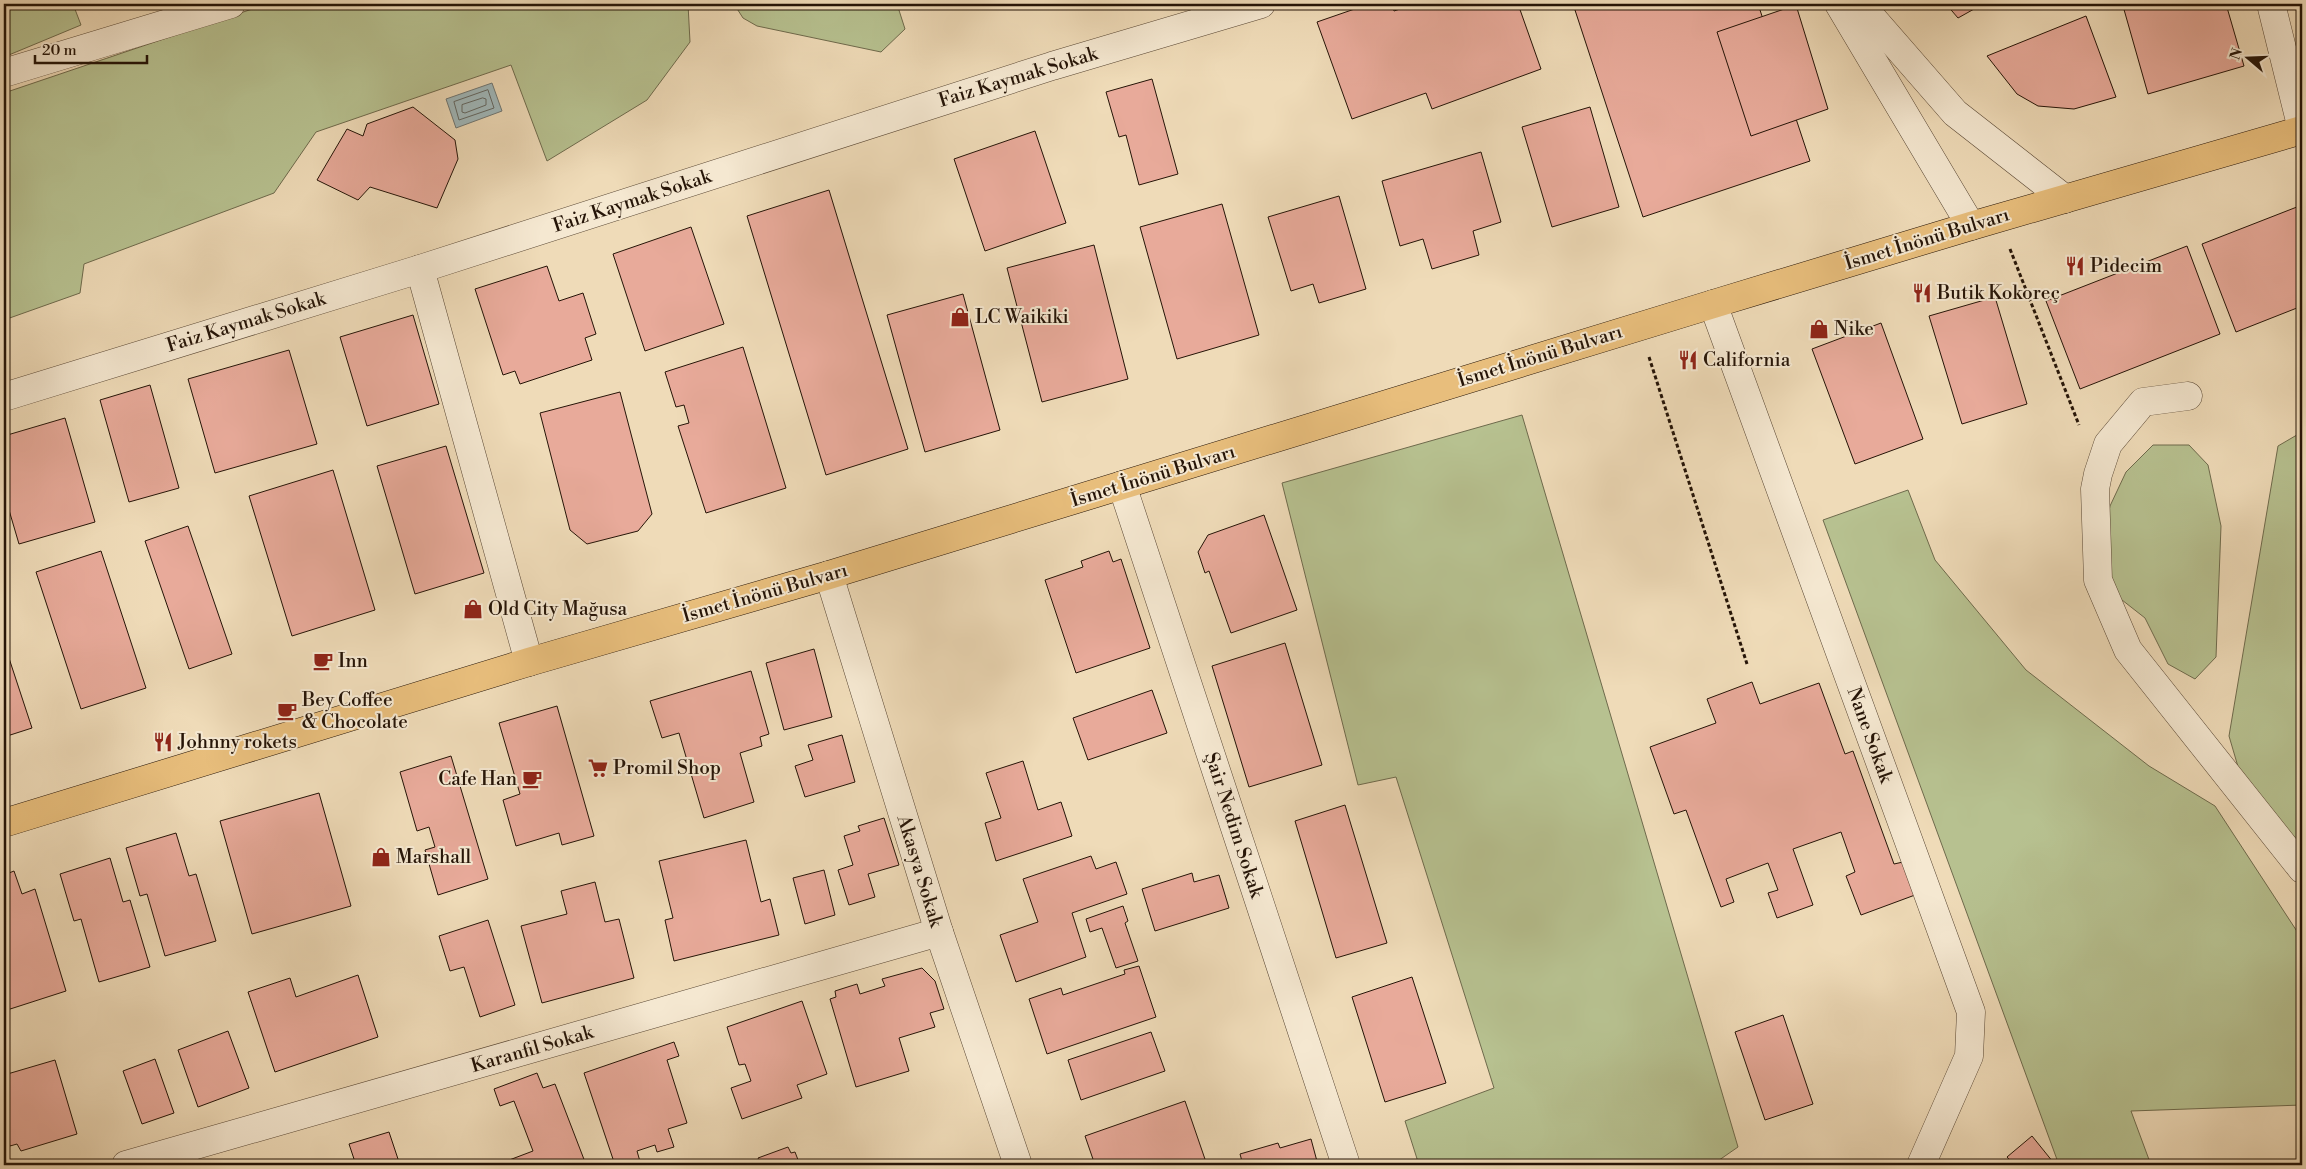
<svg xmlns="http://www.w3.org/2000/svg" width="2306" height="1169" font-family="'Libre Bodoni',serif">
<rect width="100%" height="100%" fill="#efdbb8"/>
<filter id="stains"><feTurbulence type="fractalNoise" baseFrequency=".004" numOctaves="4"/><feColorMatrix values="0 0 0 0 .2 0 0 0 0 .09 0 0 0 0 .02 0 0 0 .5 -.17"/></filter>
<radialGradient id="worn" r=".72"><stop offset=".6" stop-color="#630" stop-opacity="0"/><stop offset="1" stop-color="#630" stop-opacity=".3"/></radialGradient>
<g fill="#b7c190" stroke="#6e6a4c">
<path d="M 4,4 L 73,4 L 81,25 L 4,57 Z"/>
<path d="M 267,4 L 688,4 L 690,42 L 647,100 L 547,161 L 511,65 L 316,132 L 274,193 L 84,264 L 80,293 L 4,320 L 4,93 Z"/>
<path d="M 734,4 L 897,4 L 905,29 L 881,52 L 757,26 L 743,18 Z"/>
<path d="M 1522,415 L 1738,1147 L 1712,1165 L 1419,1165 L 1405,1121 L 1494,1088 L 1396,777 L 1358,785 L 1282,483 Z"/>
<path d="M 2302,432 L 2302,871 L 2239,770 L 2229,736 L 2278,446 Z"/>
<path d="M 2153,445 L 2189,445 L 2208,465 L 2221,526 L 2216,657 L 2195,679 L 2168,664 L 2145,618 L 2108,589 L 2103,541 L 2110,506 L 2126,472 Z"/>
<path d="M 1908,490 L 1935,560 L 2026,670 L 2149,766 L 2215,806 L 2302,939 L 2302,1105 L 2131,1111 L 2151,1165 L 2059,1165 L 1823,520 Z"/>
</g>
<path fill="#a0b8bb" stroke="#6f7673" d="M 492,83 L 502,111 L 456,128 L 446,99 Z"/>
<g fill="none" stroke-linecap="round" stroke-linejoin="round">
<g stroke="#626661" stroke-width="1">
<path d="M 488,90 L 494,108 L 459,120 L 454,102 Z"/>
<path d="M 483,98 L 486,99 L 486,105 L 465,113 L 462,112 L 462,105 Z"/>
</g>
</g>
<g fill="#e8aa9a" stroke="#251407">
<path d="M 1369,4 L 1392,4 L 1394,11 L 1415,4 L 1518,4 L 1541,69 L 1432,109 L 1426,93 L 1352,119 L 1317,22 Z"/>
<path d="M 1573,4 L 1758,4 L 1810,161 L 1643,217 Z"/>
<path d="M 1946,4 L 1983,4 L 1958,18 Z"/>
<path d="M 2131,4 L 2226,4 L 2244,66 L 2148,94 L 2123,6 Z"/>
<path d="M 1796,5 L 1828,109 L 1751,136 L 1717,32 Z"/>
<path d="M 2086,16 L 2116,97 L 2074,109 L 2038,106 L 2017,94 L 1987,56 Z"/>
<path d="M 1152,79 L 1178,174 L 1139,185 L 1126,135 L 1119,137 L 1106,92 Z"/>
<path d="M 413,107 L 455,140 L 458,159 L 437,208 L 370,187 L 358,200 L 317,180 L 347,129 L 363,136 L 367,124 Z"/>
<path d="M 1590,107 L 1619,207 L 1552,227 L 1522,127 Z"/>
<path d="M 1035,131 L 1066,223 L 985,251 L 954,159 Z"/>
<path d="M 1481,152 L 1501,222 L 1473,231 L 1479,255 L 1432,269 L 1423,239 L 1400,246 L 1382,181 Z"/>
<path d="M 829,190 L 908,449 L 826,475 L 747,216 Z"/>
<path d="M 1339,196 L 1366,289 L 1319,303 L 1313,284 L 1291,291 L 1268,217 Z"/>
<path d="M 1222,204 L 1259,335 L 1177,359 L 1140,227 Z"/>
<path d="M 2302,205 L 2302,306 L 2236,332 L 2202,244 Z"/>
<path d="M 691,227 L 724,324 L 645,351 L 613,254 Z"/>
<path d="M 1094,245 L 1128,379 L 1042,402 L 1007,268 Z"/>
<path d="M 2187,246 L 2220,334 L 2080,389 L 2046,301 Z"/>
<path d="M 547,266 L 559,301 L 583,293 L 596,334 L 585,338 L 592,360 L 520,384 L 515,371 L 503,375 L 475,289 Z"/>
<path d="M 963,294 L 1000,430 L 925,452 L 887,315 Z"/>
<path d="M 1995,297 L 2027,404 L 1962,424 L 1929,316 Z"/>
<path d="M 413,315 L 439,404 L 367,426 L 340,337 Z"/>
<path d="M 1881,323 L 1923,439 L 1855,464 L 1812,349 Z"/>
<path d="M 743,347 L 786,488 L 706,513 L 678,426 L 689,423 L 684,405 L 676,407 L 665,372 Z"/>
<path d="M 289,350 L 317,444 L 215,473 L 188,379 Z"/>
<path d="M 150,385 L 179,488 L 129,502 L 100,400 Z"/>
<path d="M 620,392 L 652,514 L 638,531 L 587,544 L 570,530 L 540,413 Z"/>
<path d="M 65,418 L 95,522 L 19,544 L 4,493 L 4,436 Z"/>
<path d="M 446,446 L 484,573 L 415,594 L 377,466 Z"/>
<path d="M 333,470 L 375,610 L 292,636 L 249,496 Z"/>
<path d="M 1264,515 L 1297,610 L 1231,633 L 1209,571 L 1205,573 L 1198,552 L 1208,535 Z"/>
<path d="M 188,526 L 232,654 L 189,669 L 145,541 Z"/>
<path d="M 101,551 L 146,688 L 81,709 L 36,572 Z"/>
<path d="M 1109,551 L 1113,562 L 1121,559 L 1150,648 L 1076,673 L 1045,580 L 1083,567 L 1081,561 Z"/>
<path d="M 4,643 L 32,728 L 4,737 Z"/>
<path d="M 1285,643 L 1322,765 L 1249,787 L 1212,666 Z"/>
<path d="M 814,649 L 832,717 L 784,730 L 766,663 Z"/>
<path d="M 751,671 L 769,734 L 760,737 L 762,746 L 740,753 L 754,802 L 704,818 L 679,733 L 662,738 L 650,701 Z"/>
<path d="M 1752,682 L 1760,704 L 1819,683 L 1845,754 L 1853,751 L 1894,864 L 1903,862 L 1915,895 L 1861,915 L 1846,876 L 1855,872 L 1841,832 L 1793,849 L 1813,905 L 1777,918 L 1768,893 L 1778,890 L 1768,863 L 1726,879 L 1734,902 L 1721,907 L 1686,810 L 1674,814 L 1650,747 L 1716,723 L 1707,699 Z"/>
<path d="M 1152,690 L 1167,733 L 1088,760 L 1073,718 Z"/>
<path d="M 557,706 L 594,836 L 562,845 L 559,833 L 516,846 L 503,800 L 520,794 L 499,723 Z"/>
<path d="M 842,735 L 855,782 L 805,797 L 795,766 L 813,760 L 808,745 Z"/>
<path d="M 451,756 L 488,879 L 438,895 L 425,850 L 435,847 L 429,827 L 417,831 L 400,772 Z"/>
<path d="M 1023,761 L 1038,810 L 1061,802 L 1072,836 L 996,861 L 985,823 L 1001,818 L 986,773 Z"/>
<path d="M 319,793 L 351,906 L 252,934 L 220,821 Z"/>
<path d="M 1345,805 L 1387,943 L 1336,958 L 1295,821 Z"/>
<path d="M 884,818 L 899,865 L 868,874 L 875,897 L 849,905 L 838,870 L 853,865 L 844,836 L 860,831 L 858,826 Z"/>
<path d="M 176,833 L 189,876 L 196,874 L 216,941 L 165,956 L 147,894 L 140,896 L 126,848 Z"/>
<path d="M 746,840 L 761,902 L 770,899 L 779,935 L 674,961 L 665,920 L 673,918 L 659,861 Z"/>
<path d="M 1091,856 L 1096,869 L 1116,862 L 1127,894 L 1072,913 L 1086,957 L 1016,982 L 1000,935 L 1038,922 L 1023,879 Z"/>
<path d="M 110,858 L 123,902 L 130,900 L 150,967 L 99,982 L 81,919 L 74,921 L 60,874 Z"/>
<path d="M 824,870 L 835,915 L 805,924 L 793,878 Z"/>
<path d="M 14,871 L 22,894 L 35,889 L 66,991 L 4,1011 L 4,875 Z"/>
<path d="M 1192,873 L 1194,882 L 1219,875 L 1229,908 L 1155,931 L 1142,889 Z"/>
<path d="M 595,882 L 605,922 L 619,919 L 634,978 L 542,1003 L 521,926 L 567,914 L 561,891 Z"/>
<path d="M 1123,906 L 1128,921 L 1125,923 L 1138,961 L 1116,968 L 1102,928 L 1090,932 L 1086,919 Z"/>
<path d="M 488,920 L 515,1005 L 480,1017 L 464,967 L 450,971 L 439,936 Z"/>
<path d="M 1139,966 L 1156,1017 L 1047,1054 L 1029,999 L 1061,988 L 1063,995 L 1125,974 L 1124,970 Z"/>
<path d="M 922,968 L 935,981 L 944,1009 L 930,1013 L 935,1027 L 899,1038 L 909,1071 L 856,1087 L 830,999 L 836,997 L 835,991 L 857,984 L 860,994 L 885,986 L 882,979 Z"/>
<path d="M 358,975 L 378,1037 L 275,1072 L 248,992 L 290,978 L 296,997 Z"/>
<path d="M 1412,977 L 1446,1083 L 1385,1102 L 1352,997 Z"/>
<path d="M 802,1001 L 827,1074 L 797,1085 L 802,1098 L 742,1119 L 731,1088 L 751,1081 L 745,1064 L 739,1065 L 727,1027 Z"/>
<path d="M 1783,1015 L 1813,1104 L 1765,1120 L 1735,1032 Z"/>
<path d="M 228,1031 L 249,1088 L 198,1107 L 178,1050 Z"/>
<path d="M 1151,1032 L 1165,1071 L 1081,1100 L 1068,1060 Z"/>
<path d="M 674,1042 L 679,1056 L 667,1060 L 687,1123 L 668,1129 L 674,1147 L 657,1152 L 655,1145 L 637,1151 L 641,1165 L 615,1165 L 584,1073 Z"/>
<path d="M 155,1059 L 174,1113 L 142,1124 L 123,1071 Z"/>
<path d="M 55,1060 L 77,1134 L 21,1151 L 17,1144 L 10,1146 L 4,1126 L 4,1075 Z"/>
<path d="M 537,1073 L 543,1088 L 555,1084 L 585,1162 L 577,1165 L 505,1165 L 504,1162 L 533,1151 L 514,1101 L 500,1106 L 494,1089 Z"/>
<path d="M 1185,1101 L 1207,1165 L 1095,1165 L 1085,1136 Z"/>
<path d="M 389,1132 L 400,1165 L 356,1165 L 349,1144 Z"/>
<path d="M 2032,1136 L 2053,1162 L 2049,1165 L 2014,1165 L 2007,1157 Z"/>
<path d="M 1311,1139 L 1318,1165 L 1243,1165 L 1240,1154 L 1278,1143 L 1280,1148 Z"/>
<path d="M 788,1147 L 791,1153 L 795,1152 L 800,1165 L 761,1165 L 758,1158 Z"/>
</g>
<g fill="none" stroke-linecap="round" stroke-linejoin="round">
<defs>
<g id="minor">
<path d="M 1839,4 L 1971,226"/>
<path d="M 1860,4 L 1955,113 L 2065,199"/>
<path d="M 2271,4 L 2302,129"/>
<path d="M 4,73 L 231,4"/>
<path d="M 420,269 L 529,662"/>
<path d="M 1713,304 L 1971,1012 L 1969,1056 L 1921,1165"/>
<path d="M 2188,396 L 2143,402 L 2108,444 L 2098,474 L 2095,489 L 2098,580 L 2128,650 L 2302,869"/>
<path d="M 4,397 L 420,269 L 1052,66 L 1261,4"/>
<path d="M 1122,485 L 1346,1165"/>
<path d="M 829,575 L 939,932 L 1018,1165"/>
<path d="M 126,1165 L 939,932"/>
</g>
<path id="major" d="M 4,823 L 529,662 L 829,575 L 1713,304 L 1971,226 L 2302,130"/>
</defs>
<use href="#minor" stroke="#584633" stroke-width="29"/>
<use href="#major" stroke="#251407" stroke-width="29"/>
<g stroke="#251407" stroke-width="3" stroke-dasharray="4 2.5" stroke-linecap="butt">
<path d="M 2010,249 L 2079,425"/>
<path d="M 1649,357 L 1747,664"/>
</g>
<use href="#minor" stroke="#f5e8d1" stroke-width="28"/>
<use href="#major" stroke="#e8be7c" stroke-width="28"/>
</g>
<defs>
<symbol id="restaurant-bare" viewBox="-9 -9 18 18"><path d="M-5-6h1v4h1v-4h1v4h1v-4h1v5L-1.5 .5V6h-2V.5L-5-1ZM5-6V6H3V1.5H1.5Q1.5-4 5-6Z" fill="#8f2418" stroke="#f5e8d1" stroke-width="2.5" paint-order="stroke"/></symbol>
<symbol id="shop-bare" viewBox="-9 -9 18 18"><path d="M-5-2.5h2.3a2.7 3.5 0 0 1 5.4 0H5L5.5 6h-11ZM-1.5-2.5h3a1.5 2.3 0 0 0-3 0Z" fill="#8f2418" stroke="#f5e8d1" stroke-width="2.5" paint-order="stroke"/></symbol>
<symbol id="cafe-bare" viewBox="-9 -9 18 18"><path d="M-5.5-4.5H6V0H3Q3 3.5 0 3.5H-2.5Q-5.5 3.5-5.5 0ZM3-3.2v2h1.7v-2ZM-6 4.5H4V6H-6Z" fill="#8f2418" stroke="#f5e8d1" stroke-width="2.5" paint-order="stroke"/></symbol>
<symbol id="supermarket-bare" viewBox="-9 -9 18 18"><path d="M-6-5.5h2.5l.6 2H6L4.5 2H-2.5L-4.4-4H-6ZM-1.5 3.2a1.3 1.3 0 1 0 .1 0ZM3 3.2a1.3 1.3 0 1 0 .1 0Z" fill="#8f2418" stroke="#f5e8d1" stroke-width="2.5" paint-order="stroke"/></symbol>
</defs>
<g fill-rule="evenodd">
<use href="#restaurant-bare" x="2061" y="252" width="28" height="28"/>
<use href="#restaurant-bare" x="1908" y="279" width="28" height="28"/>
<use href="#shop-bare" x="946" y="303" width="28" height="28"/>
<use href="#shop-bare" x="1805" y="315" width="28" height="28"/>
<use href="#restaurant-bare" x="1674" y="346" width="28" height="28"/>
<use href="#shop-bare" x="459" y="595" width="28" height="28"/>
<use href="#cafe-bare" x="309" y="647" width="28" height="28"/>
<use href="#cafe-bare" x="273" y="697" width="28" height="28"/>
<use href="#restaurant-bare" x="149" y="728" width="28" height="28"/>
<use href="#supermarket-bare" x="584" y="754" width="28" height="28"/>
<use href="#cafe-bare" x="518" y="765" width="28" height="28"/>
<use href="#shop-bare" x="367" y="843" width="28" height="28"/>
</g>
<g text-anchor="middle" dominant-baseline="central" stroke-width="4" stroke-linejoin="round" paint-order="stroke">
<g font-size="19" fill="#251407" stroke="#f5e8d1">
<text transform="translate(1018 77) rotate(-17)">Faiz Kaymak Sokak</text>
<text transform="translate(632 201) rotate(-18)">Faiz Kaymak Sokak</text>
<text transform="translate(1927 239) rotate(-17)">İsmet İnönü Bulvarı</text>
<text transform="translate(246 322) rotate(-17)">Faiz Kaymak Sokak</text>
<text transform="translate(1540 356) rotate(-17)">İsmet İnönü Bulvarı</text>
<text transform="translate(1153 476) rotate(-17)">İsmet İnönü Bulvarı</text>
<text transform="translate(765 593) rotate(-16)">İsmet İnönü Bulvarı</text>
<text transform="translate(1870 735) rotate(70)">Nane Sokak</text>
<text transform="translate(1234 825) rotate(72)">Şair Nedim Sokak</text>
<text transform="translate(920 871) rotate(73)">Akasya Sokak</text>
<text transform="translate(532 1049) rotate(-16)">Karanfil Sokak</text>
</g>
<g font-size="19" fill="#251407" stroke="#f5e8d1" text-anchor="start">
<text x="2090" y="266">Pidecim</text>
<text x="1937" y="293">Butik Kokoreç</text>
<text x="975" y="317">LC Waikiki</text>
<text x="1834" y="329">Nike</text>
<text x="1703" y="360">California</text>
<text x="488" y="609">Old City Mağusa</text>
<text x="338" y="661">Inn</text>
<text x="302" y="700">Bey Coffee<tspan x="302" dy="22">&amp; Chocolate</tspan></text>
<text x="178" y="742">Johnny rokets</text>
<text x="613" y="768">Promil Shop</text>
<text x="517" y="779" text-anchor="end">Cafe Han</text>
<text x="396" y="857">Marshall</text>
</g>
</g>
<rect width="2306" height="1169" fill="none" stroke="#efdbb8" stroke-width="20"/>
<rect x="5" y="5" width="2296" height="1159" fill="none" stroke="#251407" stroke-width="2.5"/>
<rect x="10" y="10" width="2286" height="1149" fill="none" stroke="#251407"/>
<g transform="translate(2248 58) rotate(289)" stroke="#f5e8d1" stroke-width="4" paint-order="stroke">
<path d="M0-4L9 19L0 12L-9 19Z" fill="#251407"/>
<text y="-8" font-size="14" font-weight="bold" text-anchor="middle" fill="#251407">N</text>
</g>
<path d="M35 55v8h112v-8" fill="none" stroke="#251407" stroke-width="2.5"/>
<text x="42" y="55" font-size="15" fill="#251407" stroke="#f5e8d1" stroke-width="4" paint-order="stroke">20 m</text>
<rect width="100%" height="100%" filter="url(#stains)"/>
<rect width="100%" height="100%" fill="url(#worn)"/>
</svg>
